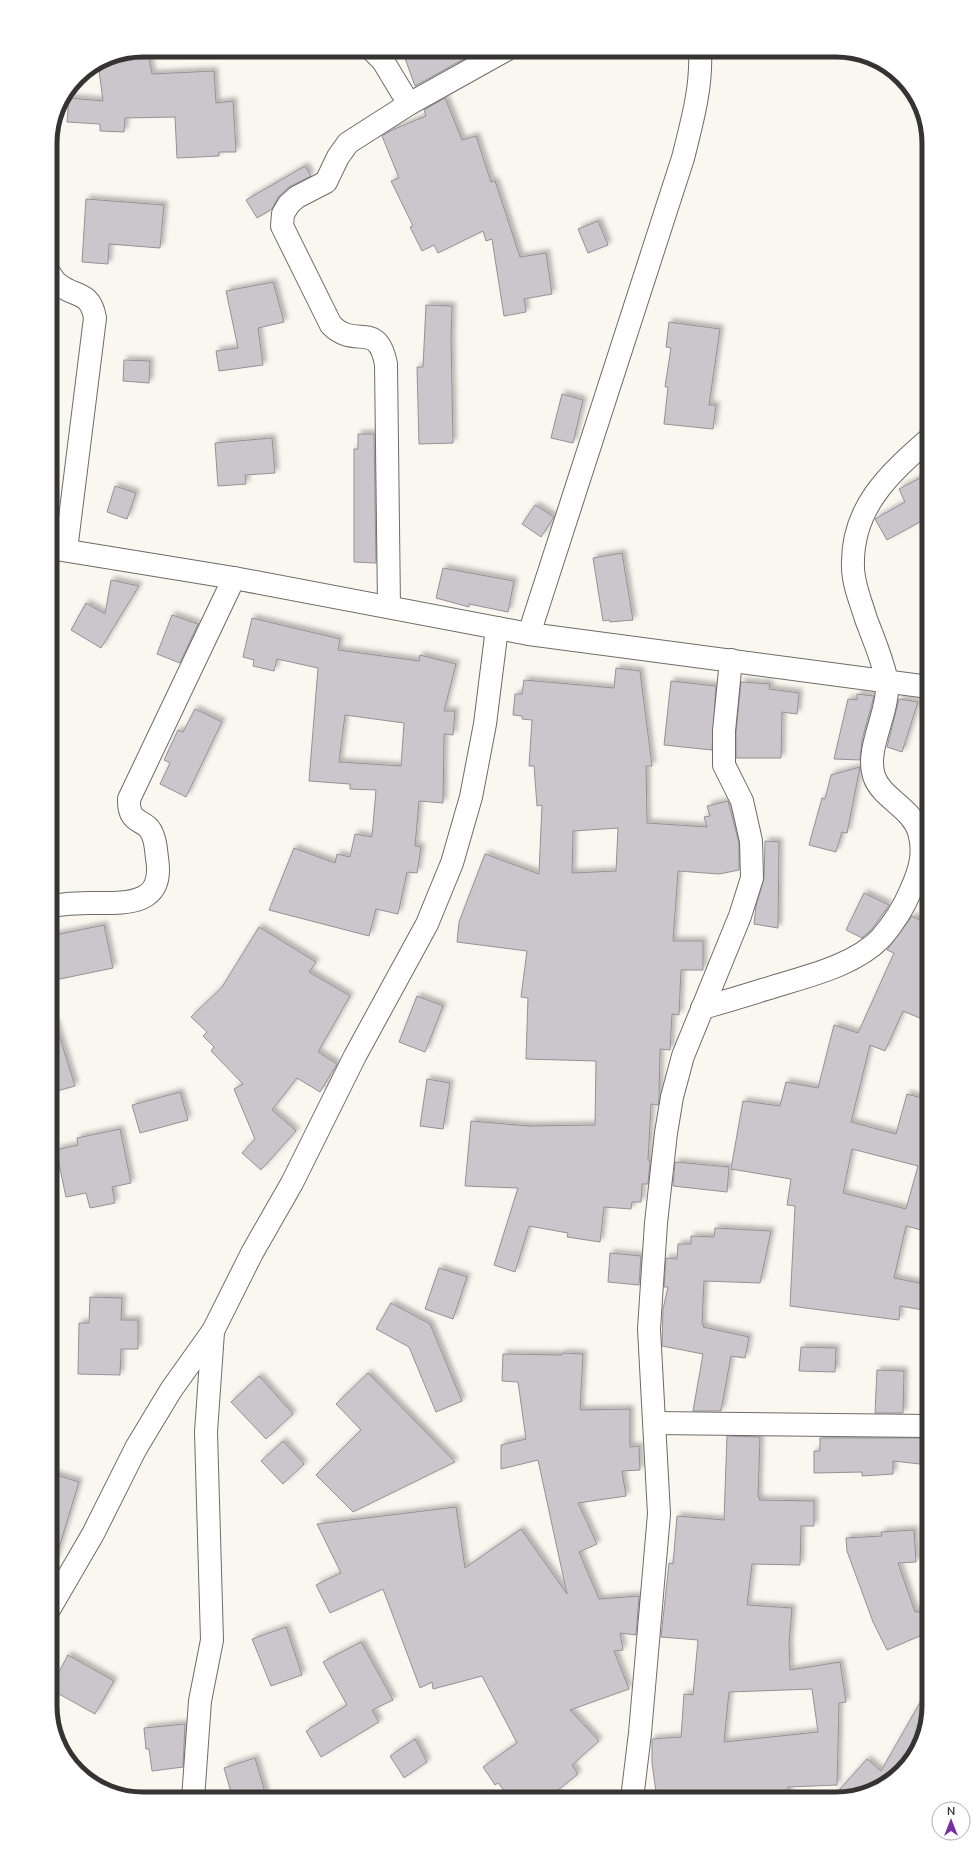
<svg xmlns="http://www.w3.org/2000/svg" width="979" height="1849" font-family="'Nunito Sans',sans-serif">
<defs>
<filter id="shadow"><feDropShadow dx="3.5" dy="-3.5" stdDeviation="2" flood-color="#0004"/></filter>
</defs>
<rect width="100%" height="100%" fill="#faf7f1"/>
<g fill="#cac6cb" stroke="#959196" fill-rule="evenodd" filter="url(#shadow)">
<path d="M 402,50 L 480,50 L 415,86 Z"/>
<path d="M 148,54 L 152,74 L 214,71 L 216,103 L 233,101 L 236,152 L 219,152 L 219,156 L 177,158 L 175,117 L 125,118 L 124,132 L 100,131 L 100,124 L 67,122 L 69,98 L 103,101 L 98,63 L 102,61 Z"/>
<path d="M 445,98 L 462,140 L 476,136 L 491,182 L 495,181 L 520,257 L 546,253 L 552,294 L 524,299 L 526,312 L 504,316 L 492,239 L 486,241 L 483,231 L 438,253 L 434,245 L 422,251 L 410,227 L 413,226 L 391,181 L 399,178 L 382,136 L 392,130 L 426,116 L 424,110 Z"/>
<path d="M 305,166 L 311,176 L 289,187 L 278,197 L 272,209 L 257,218 L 246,200 Z"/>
<path d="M 86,199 L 164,205 L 160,248 L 109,244 L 108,264 L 82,262 Z"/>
<path d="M 598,221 L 608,245 L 588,253 L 578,229 Z"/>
<path d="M 273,282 L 284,322 L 258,328 L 263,365 L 219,371 L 216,351 L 238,348 L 226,291 Z"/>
<path d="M 426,305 L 452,306 L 451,338 L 453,443 L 419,444 L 417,367 L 423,367 Z"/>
<path d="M 669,322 L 720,329 L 709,405 L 716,405 L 713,429 L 664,424 L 668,387 L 665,387 L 671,348 L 666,347 Z"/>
<path d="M 124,360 L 150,361 L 149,383 L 123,381 Z"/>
<path d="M 562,394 L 583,400 L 573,443 L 551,438 Z"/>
<path d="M 358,434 L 374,434 L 376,563 L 354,562 L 354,449 L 358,449 Z"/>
<path d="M 272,438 L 275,473 L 245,475 L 246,484 L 218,486 L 215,443 Z"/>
<path d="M 922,477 L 929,492 L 929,517 L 887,540 L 875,519 L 905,502 L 899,489 Z"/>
<path d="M 115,486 L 136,493 L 127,519 L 107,512 Z"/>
<path d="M 535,505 L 554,517 L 541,537 L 522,524 Z"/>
<path d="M 622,553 L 633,620 L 610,622 L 609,620 L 603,621 L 593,558 Z"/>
<path d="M 443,568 L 514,581 L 508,612 L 469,604 L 469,607 L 436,598 Z"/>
<path d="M 111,580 L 139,586 L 101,648 L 71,630 L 86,603 L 105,614 Z"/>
<path d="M 172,615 L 198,624 L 180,663 L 157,654 Z"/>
<path d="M 252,618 L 340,639 L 338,650 L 419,661 L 420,655 L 456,664 L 444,711 L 455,711 L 453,735 L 444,734 L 443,803 L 419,801 L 415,846 L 421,847 L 417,873 L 407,872 L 398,914 L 376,909 L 369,936 L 269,910 L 294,848 L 335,863 L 337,854 L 350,857 L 355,834 L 372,837 L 376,790 L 350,789 L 350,784 L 309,781 L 318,668 L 277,659 L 274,671 L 253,666 L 254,660 L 243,657 ZM 345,715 L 404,723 L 401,766 L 339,762 Z"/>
<path d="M 616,668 L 640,671 L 652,766 L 646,766 L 647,823 L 707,827 L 704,817 L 710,816 L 707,806 L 728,801 L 739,843 L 739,870 L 719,874 L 678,871 L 673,941 L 703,941 L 703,970 L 681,970 L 679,1015 L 672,1014 L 670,1050 L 660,1049 L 659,1100 L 658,1105 L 651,1104 L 648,1160 L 650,1161 L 648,1184 L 642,1184 L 641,1202 L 632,1202 L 631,1209 L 604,1207 L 600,1242 L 567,1237 L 568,1233 L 529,1226 L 515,1272 L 494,1265 L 518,1188 L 465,1186 L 471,1121 L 529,1126 L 595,1125 L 596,1061 L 526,1059 L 528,998 L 521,997 L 527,951 L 457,942 L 459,922 L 485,854 L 539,874 L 542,805 L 537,806 L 534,766 L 529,766 L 532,720 L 522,719 L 522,716 L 513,715 L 515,694 L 522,694 L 524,680 L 614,688 ZM 618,828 L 616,871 L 572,873 L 573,831 Z"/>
<path d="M 671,681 L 716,686 L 712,750 L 664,745 Z"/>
<path d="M 741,682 L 770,684 L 769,689 L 799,693 L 797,714 L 782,712 L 781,758 L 736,758 L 736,732 Z"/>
<path d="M 857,694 L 874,696 L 862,740 L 860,760 L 834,759 L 848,699 L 857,700 Z"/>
<path d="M 899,699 L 918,702 L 902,752 L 887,747 Z"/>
<path d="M 195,709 L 222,722 L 186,797 L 160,784 L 170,763 L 164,760 L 178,730 L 183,732 Z"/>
<path d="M 860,767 L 847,833 L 842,832 L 836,852 L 809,845 L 822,798 L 825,799 L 831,775 Z"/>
<path d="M 765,841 L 779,842 L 778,928 L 754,924 L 756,906 L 764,878 Z"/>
<path d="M 864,893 L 889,905 L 872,929 L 862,938 L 846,930 Z"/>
<path d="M 912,916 L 929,925 L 929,1022 L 903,1011 L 885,1051 L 870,1045 L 851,1122 L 896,1134 L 907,1094 L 929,1100 L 929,1232 L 906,1226 L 894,1278 L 929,1285 L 929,1311 L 900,1306 L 899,1320 L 790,1306 L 795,1206 L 787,1205 L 791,1179 L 731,1169 L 743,1101 L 780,1106 L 786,1082 L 818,1088 L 834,1025 L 858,1033 L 894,953 L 887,950 ZM 852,1149 L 918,1166 L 906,1209 L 843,1193 Z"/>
<path d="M 104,925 L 113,968 L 50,981 L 50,936 Z"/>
<path d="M 259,927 L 316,962 L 309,972 L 350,996 L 318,1052 L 337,1064 L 320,1092 L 297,1078 L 272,1110 L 296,1131 L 261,1170 L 242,1153 L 255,1139 L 234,1089 L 243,1084 L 211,1051 L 214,1047 L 203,1036 L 207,1032 L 191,1017 L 222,987 Z"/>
<path d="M 417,996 L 443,1006 L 425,1052 L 399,1042 Z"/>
<path d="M 55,1022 L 75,1086 L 50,1093 L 50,1023 Z"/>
<path d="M 427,1079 L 450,1083 L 443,1129 L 420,1126 Z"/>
<path d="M 180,1092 L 188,1120 L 140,1133 L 132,1105 Z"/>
<path d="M 120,1129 L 131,1183 L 112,1187 L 115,1203 L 90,1208 L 86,1193 L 66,1197 L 56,1150 L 78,1145 L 77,1138 Z"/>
<path d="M 675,1162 L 729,1167 L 727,1192 L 673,1186 Z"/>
<path d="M 715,1228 L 771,1231 L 760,1283 L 704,1281 L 702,1324 L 704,1325 L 703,1327 L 749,1337 L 745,1358 L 731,1356 L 721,1411 L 693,1411 L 703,1354 L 662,1346 L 663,1309 L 668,1287 L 664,1287 L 666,1258 L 677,1259 L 678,1244 L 691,1244 L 691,1236 L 714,1237 Z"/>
<path d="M 610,1253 L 641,1256 L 639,1285 L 608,1282 Z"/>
<path d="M 439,1268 L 467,1277 L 453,1319 L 425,1309 Z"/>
<path d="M 90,1297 L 122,1298 L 121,1320 L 138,1320 L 138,1349 L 121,1349 L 120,1375 L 78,1374 L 79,1323 L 89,1323 Z"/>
<path d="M 391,1303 L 430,1324 L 462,1401 L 436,1412 L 409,1347 L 376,1329 Z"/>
<path d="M 801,1347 L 836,1348 L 835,1372 L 799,1371 Z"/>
<path d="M 562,1353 L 583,1354 L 580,1410 L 630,1409 L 630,1447 L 639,1446 L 640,1470 L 622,1471 L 626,1496 L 578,1503 L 597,1544 L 579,1552 L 599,1599 L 639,1596 L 636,1635 L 620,1633 L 623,1650 L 614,1651 L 629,1689 L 570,1710 L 599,1741 L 572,1765 L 578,1774 L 547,1799 L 511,1799 L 498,1783 L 495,1785 L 483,1767 L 517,1743 L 482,1676 L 433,1689 L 432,1682 L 420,1688 L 383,1589 L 330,1613 L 316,1585 L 341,1573 L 317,1524 L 456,1507 L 465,1568 L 521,1529 L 567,1594 L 538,1460 L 501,1469 L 501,1445 L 526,1439 L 518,1382 L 502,1381 L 503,1354 L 562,1355 Z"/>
<path d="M 877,1370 L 904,1371 L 903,1413 L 875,1413 Z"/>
<path d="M 368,1373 L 455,1462 L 353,1512 L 316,1475 L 361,1430 L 336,1404 Z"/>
<path d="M 259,1376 L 293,1414 L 266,1439 L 231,1402 Z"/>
<path d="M 727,1436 L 760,1437 L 758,1497 L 760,1498 L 759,1500 L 814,1501 L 814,1526 L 801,1526 L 800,1565 L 752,1564 L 747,1605 L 792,1608 L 789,1643 L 790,1670 L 840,1662 L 846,1702 L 839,1703 L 837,1785 L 788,1787 L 788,1799 L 744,1799 L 744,1791 L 698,1796 L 698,1799 L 657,1799 L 652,1763 L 652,1739 L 681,1737 L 684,1694 L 693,1695 L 698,1640 L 661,1637 L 669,1563 L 673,1564 L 677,1516 L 724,1520 ZM 812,1689 L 818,1732 L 724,1742 L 729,1692 Z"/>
<path d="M 820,1438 L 929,1438 L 929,1465 L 893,1461 L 893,1474 L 862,1476 L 862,1472 L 814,1473 L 814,1451 L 820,1451 Z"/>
<path d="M 283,1441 L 304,1464 L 283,1484 L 261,1461 Z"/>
<path d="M 50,1473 L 79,1482 L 55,1561 L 50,1560 Z"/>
<path d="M 914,1530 L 916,1562 L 898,1563 L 915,1612 L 929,1611 L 929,1632 L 887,1650 L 873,1622 L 847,1551 L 846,1538 L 882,1536 L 881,1532 Z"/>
<path d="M 286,1627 L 302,1675 L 271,1686 L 252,1639 Z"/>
<path d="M 361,1642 L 393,1700 L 372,1710 L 379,1722 L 321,1757 L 306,1731 L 347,1705 L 323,1662 Z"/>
<path d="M 68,1655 L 114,1681 L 95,1714 L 50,1689 Z"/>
<path d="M 922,1699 L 929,1702 L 929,1706 L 913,1758 L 871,1792 L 831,1799 L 867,1759 L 881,1771 Z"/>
<path d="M 185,1724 L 183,1767 L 152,1771 L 149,1749 L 146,1749 L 144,1728 Z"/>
<path d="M 415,1739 L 427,1762 L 404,1778 L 390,1756 Z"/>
<path d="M 255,1758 L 267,1799 L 233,1799 L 224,1768 Z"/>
</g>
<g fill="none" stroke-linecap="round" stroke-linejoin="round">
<defs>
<g id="minor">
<path d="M 372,50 L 383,61 L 409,104"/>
<path d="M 50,274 C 52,277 55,282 58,284 C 75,298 90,290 95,318 L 66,550"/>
<path d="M 389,607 L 386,364 C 377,319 356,350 331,325 L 282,226 L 283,214 L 289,204 L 297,197 L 326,182 L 338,157 L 348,143 L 409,104 L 506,50"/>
<path d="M 529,634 L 683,158 C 692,122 702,87 700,50"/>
<path d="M 50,906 C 63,904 76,903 89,903 C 125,903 165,907 157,858 C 156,851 156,843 153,836 C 147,817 128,827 129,799 L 234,578"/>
<path d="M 702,1008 C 728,1001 753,993 779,985 C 812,975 856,964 881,938 C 893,924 904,907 911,890 C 920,870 925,853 919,832 C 912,808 881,798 874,776 C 865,749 889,713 887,684 C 886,668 872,635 866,619 C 861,602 853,584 853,567 C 851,508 889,474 929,439"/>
<path d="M 655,1423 L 929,1426"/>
<path d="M 50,1608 L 93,1534 L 136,1448 L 171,1390 L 213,1331 L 252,1253 L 292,1183 L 355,1056 L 427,924 L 452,863 L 471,797 L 485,724 L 497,628"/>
<path d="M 193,1799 L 200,1701 L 212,1640 L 206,1432 L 213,1332"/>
<path d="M 632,1799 L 640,1733 L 659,1514 L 649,1329 L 656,1223 L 666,1133 L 672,1097 L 683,1056 L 740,916 L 752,878 L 751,841 L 742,801 L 724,765 L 724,731 L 731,660"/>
</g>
<path id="tertiary" d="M 50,548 L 234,578 L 529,634 L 929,687"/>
</defs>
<use href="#minor" stroke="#6e6c66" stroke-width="24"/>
<use href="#tertiary" stroke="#6e6c66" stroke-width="24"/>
<use href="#minor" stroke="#fff" stroke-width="22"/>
<use href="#tertiary" stroke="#fff" stroke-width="22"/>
</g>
<path d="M0 0H979V1849H0ZM143 57H836A86 86 0 0 1 922 143V1706A86 86 0 0 1 836 1792H143A86 86 0 0 1 57 1706V143A86 86 0 0 1 143 57Z" fill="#fff" fill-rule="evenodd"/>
<path fill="none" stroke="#353432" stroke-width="5" d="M143 57H836A86 86 0 0 1 922 143V1706A86 86 0 0 1 836 1792H143A86 86 0 0 1 57 1706V143A86 86 0 0 1 143 57Z"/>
<g transform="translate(951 1821)"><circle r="19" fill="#ffffff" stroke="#aeaead"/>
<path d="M0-3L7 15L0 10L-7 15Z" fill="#772fa2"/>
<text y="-6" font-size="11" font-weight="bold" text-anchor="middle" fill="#353432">N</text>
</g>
</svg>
